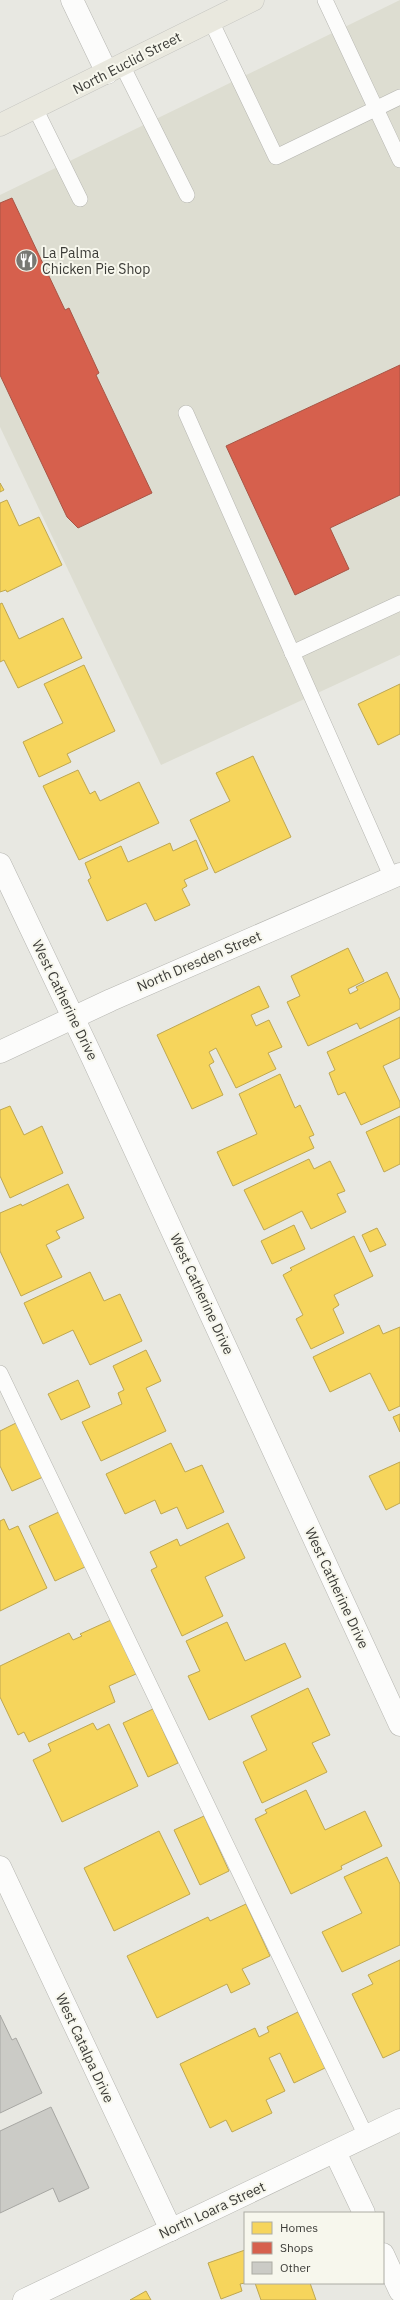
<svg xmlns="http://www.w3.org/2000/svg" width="400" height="2300" font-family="'IBM Plex Sans',sans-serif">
<rect width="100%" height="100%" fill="#e8e8e2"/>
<path fill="#ddddd1" d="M 400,0 L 400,655 L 161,765 L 0,427 L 0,195 Z"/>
<g fill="#f6d55c" stroke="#bea751">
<path d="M 0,483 L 4,490 L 0,492 Z"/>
<path d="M 7,500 L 19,526 L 39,517 L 62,565 L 7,592 L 6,590 L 0,592 L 0,503 Z"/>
<path d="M 2,603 L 19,639 L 63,618 L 82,658 L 18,688 L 4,660 L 0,662 L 0,604 Z"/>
<path d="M 84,665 L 115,731 L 67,754 L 71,762 L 39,777 L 23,742 L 63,723 L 44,684 Z"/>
<path d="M 400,684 L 400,734 L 378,745 L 358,704 Z"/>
<path d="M 253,756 L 291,837 L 215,873 L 190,820 L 230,801 L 216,773 Z"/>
<path d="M 78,770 L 90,794 L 95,791 L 100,801 L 139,782 L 159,823 L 79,860 L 43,786 Z"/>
<path d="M 196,840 L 208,869 L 184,880 L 187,886 L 182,889 L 190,905 L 155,921 L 146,903 L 107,921 L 88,880 L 91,878 L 85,863 L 121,846 L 128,862 L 170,843 L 173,851 Z"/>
<path d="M 348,948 L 364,981 L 348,989 L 350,994 L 358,990 L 356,987 L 387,972 L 400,1000 L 400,1009 L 360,1029 L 357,1023 L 308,1046 L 287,1002 L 300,996 L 291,976 Z"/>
<path d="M 259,986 L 269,1007 L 251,1015 L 256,1026 L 269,1020 L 282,1047 L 268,1053 L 276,1069 L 236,1088 L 216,1048 L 209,1052 L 214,1062 L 209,1065 L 223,1095 L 192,1109 L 157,1035 Z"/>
<path d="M 400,1017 L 400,1058 L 383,1066 L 400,1102 L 400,1107 L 361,1125 L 345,1092 L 338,1095 L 329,1073 L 335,1070 L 327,1052 Z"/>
<path d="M 280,1074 L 295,1108 L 300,1105 L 314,1135 L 309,1137 L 314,1148 L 233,1186 L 217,1152 L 257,1134 L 239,1094 Z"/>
<path d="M 10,1106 L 24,1135 L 42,1126 L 63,1173 L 10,1198 L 0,1176 L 0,1110 Z"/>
<path d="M 400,1116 L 400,1164 L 384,1172 L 366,1132 Z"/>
<path d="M 309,1159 L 314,1169 L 330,1161 L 345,1191 L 337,1194 L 346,1212 L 311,1229 L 302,1211 L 264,1230 L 244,1190 Z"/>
<path d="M 68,1184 L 84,1218 L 56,1231 L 60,1238 L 46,1245 L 62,1277 L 21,1296 L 0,1251 L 0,1213 L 21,1204 L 22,1206 Z"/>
<path d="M 294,1225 L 305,1249 L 272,1264 L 261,1241 Z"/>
<path d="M 377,1228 L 386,1245 L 370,1252 L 362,1235 Z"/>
<path d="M 354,1236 L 373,1276 L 334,1295 L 339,1305 L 333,1309 L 344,1333 L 311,1349 L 296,1319 L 303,1315 L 283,1275 L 292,1270 L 290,1268 Z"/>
<path d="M 90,1272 L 104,1301 L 120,1294 L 142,1341 L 90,1365 L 73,1330 L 43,1344 L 24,1303 Z"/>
<path d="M 379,1325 L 383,1334 L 400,1327 L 400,1406 L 389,1411 L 370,1373 L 330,1392 L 313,1357 Z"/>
<path d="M 146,1350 L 161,1381 L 146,1388 L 166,1431 L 101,1461 L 82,1422 L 122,1404 L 118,1393 L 124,1390 L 113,1366 Z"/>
<path d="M 78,1380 L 90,1407 L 61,1420 L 48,1394 Z"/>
<path d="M 400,1414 L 400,1432 L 393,1417 Z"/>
<path d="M 16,1423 L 43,1477 L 12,1491 L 0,1466 L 0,1431 Z"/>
<path d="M 171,1443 L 185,1472 L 202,1465 L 224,1512 L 187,1529 L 177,1507 L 161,1514 L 155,1500 L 125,1514 L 106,1474 Z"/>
<path d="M 400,1462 L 400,1503 L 386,1510 L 369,1476 Z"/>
<path d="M 59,1512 L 85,1567 L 55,1581 L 29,1526 Z"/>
<path d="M 4,1519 L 9,1530 L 18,1526 L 47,1588 L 0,1611 L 0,1521 Z"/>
<path d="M 228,1523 L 245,1558 L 205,1577 L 223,1616 L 182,1636 L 151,1570 L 157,1567 L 150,1552 L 177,1539 L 180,1546 Z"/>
<path d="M 111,1620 L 136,1674 L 109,1686 L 115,1702 L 29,1742 L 24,1732 L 18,1735 L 0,1697 L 0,1666 L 69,1633 L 73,1640 L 82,1636 L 80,1634 Z"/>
<path d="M 227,1622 L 245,1661 L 285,1643 L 301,1677 L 209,1720 L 188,1676 L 200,1671 L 186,1641 Z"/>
<path d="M 308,1688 L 330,1735 L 312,1743 L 327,1772 L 262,1803 L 243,1762 L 267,1750 L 251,1716 Z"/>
<path d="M 153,1709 L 178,1763 L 148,1777 L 123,1723 Z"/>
<path d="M 93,1723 L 97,1730 L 109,1724 L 138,1786 L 62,1822 L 33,1760 L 51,1751 L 48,1744 Z"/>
<path d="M 306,1790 L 325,1830 L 365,1811 L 382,1846 L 341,1866 L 342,1869 L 291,1894 L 255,1819 L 267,1813 L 265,1810 Z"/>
<path d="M 204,1816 L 229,1871 L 200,1885 L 174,1830 Z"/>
<path d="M 159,1831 L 190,1894 L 114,1931 L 84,1868 Z"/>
<path d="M 387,1857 L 400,1884 L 400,1945 L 342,1972 L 322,1932 L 362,1913 L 344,1877 Z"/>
<path d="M 246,1904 L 270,1956 L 242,1969 L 250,1984 L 231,1993 L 227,1984 L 157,2018 L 127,1956 L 208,1917 L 210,1921 Z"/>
<path d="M 400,1960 L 400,2050 L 383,2058 L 352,1994 L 373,1984 L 368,1975 Z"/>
<path d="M 298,2012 L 325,2068 L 294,2083 L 280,2053 L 269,2058 L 285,2091 L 266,2100 L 272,2113 L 232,2132 L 226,2120 L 210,2128 L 180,2064 L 255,2028 L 259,2037 L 269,2032 L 267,2027 Z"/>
<path d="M 245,2250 L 245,2283 L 240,2284 L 242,2291 L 221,2299 L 208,2263 Z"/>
<path d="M 255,2283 L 310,2283 L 316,2300 L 261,2300 Z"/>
<path d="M 146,2291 L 151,2300 L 130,2300 Z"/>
</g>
<g fill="#d6604d" stroke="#a85546">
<path d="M 12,198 L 65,310 L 69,308 L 99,373 L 96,375 L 152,493 L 78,528 L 67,517 L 0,375 L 0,203 Z"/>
<path d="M 400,365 L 400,495 L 330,528 L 349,569 L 295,595 L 226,446 Z"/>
</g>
<g fill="#cbcbc6" stroke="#a7a7a3">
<path d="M 0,2015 L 12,2040 L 16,2038 L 42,2093 L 0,2113 Z"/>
<path d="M 51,2107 L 89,2188 L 59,2202 L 53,2188 L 0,2213 L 0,2131 Z"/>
</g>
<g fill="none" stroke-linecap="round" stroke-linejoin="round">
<defs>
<g id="service">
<path d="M 325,0 L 400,160"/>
<path d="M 211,21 L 276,157 L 400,97"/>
<path d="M 122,65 L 187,195"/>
<path d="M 35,108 L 80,199"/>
<path d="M 186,413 L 392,878"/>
<path d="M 292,653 L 400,603"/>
<path d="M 0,1373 L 366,2136"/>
</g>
<g id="minor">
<path d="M 72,0 L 107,73"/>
<path d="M 0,1867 L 171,2230"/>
</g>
<g id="tertiary">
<path d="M 0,864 L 91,1055 L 400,1725"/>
<path d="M 0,1052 L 111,1000 L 400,874"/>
<path d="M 335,2152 L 364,2213"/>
<path d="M 383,2254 L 400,2291"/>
<path d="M 24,2300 L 400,2120"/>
</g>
<path id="primary" d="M 0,125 L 253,0"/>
</defs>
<use href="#service" stroke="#b6b6b1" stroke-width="16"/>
<use href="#minor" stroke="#b6b6b1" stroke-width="23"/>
<use href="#tertiary" stroke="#b6b6b1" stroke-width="23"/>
<use href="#primary" stroke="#c5c5c1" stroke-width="23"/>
<use href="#service" stroke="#fcfcfb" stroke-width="15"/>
<use href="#minor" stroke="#fcfcfb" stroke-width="22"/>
<use href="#tertiary" stroke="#fcfcfb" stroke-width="22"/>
<use href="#primary" stroke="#e9e8de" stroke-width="22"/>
</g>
<defs>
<symbol id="restaurant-disc" viewBox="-11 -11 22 22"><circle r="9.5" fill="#787873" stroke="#f7f7ed"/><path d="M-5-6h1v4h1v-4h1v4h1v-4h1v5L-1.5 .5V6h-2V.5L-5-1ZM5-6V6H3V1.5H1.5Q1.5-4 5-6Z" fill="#fff"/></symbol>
</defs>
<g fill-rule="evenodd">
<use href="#restaurant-disc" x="14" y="248" width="25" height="25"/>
</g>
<g text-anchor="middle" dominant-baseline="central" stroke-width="4" stroke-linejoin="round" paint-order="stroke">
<g font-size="14" fill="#3b3b37" stroke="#f7f7ed">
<text transform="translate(127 63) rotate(-27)">North Euclid Street</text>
<text transform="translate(199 961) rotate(-23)">North Dresden Street</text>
<text transform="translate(65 1000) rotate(64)">West Catherine Drive</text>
<text transform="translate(202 1294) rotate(65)">West Catherine Drive</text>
<text transform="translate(337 1588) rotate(65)">West Catherine Drive</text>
<text transform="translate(85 2048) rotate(65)">West Catalpa Drive</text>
<text transform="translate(212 2210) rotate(-25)">North Loara Street</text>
</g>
<g font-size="14" fill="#3b3b37" stroke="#f7f7ed" text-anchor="start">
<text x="42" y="253">La Palma<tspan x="42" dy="16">Chicken Pie Shop</tspan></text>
</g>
</g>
<rect x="244" y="2212" width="140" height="72" fill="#f7f7ed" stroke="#acaca4"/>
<rect x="252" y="2222" width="20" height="12" fill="#f6d55c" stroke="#acaca4"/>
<text x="280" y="2232" font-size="12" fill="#3b3b37">Homes</text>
<rect x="252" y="2242" width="20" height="12" fill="#d6604d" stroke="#acaca4"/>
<text x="280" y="2252" font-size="12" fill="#3b3b37">Shops</text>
<rect x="252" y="2262" width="20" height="12" fill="#cbcbc6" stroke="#acaca4"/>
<text x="280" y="2272" font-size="12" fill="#3b3b37">Other</text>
</svg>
